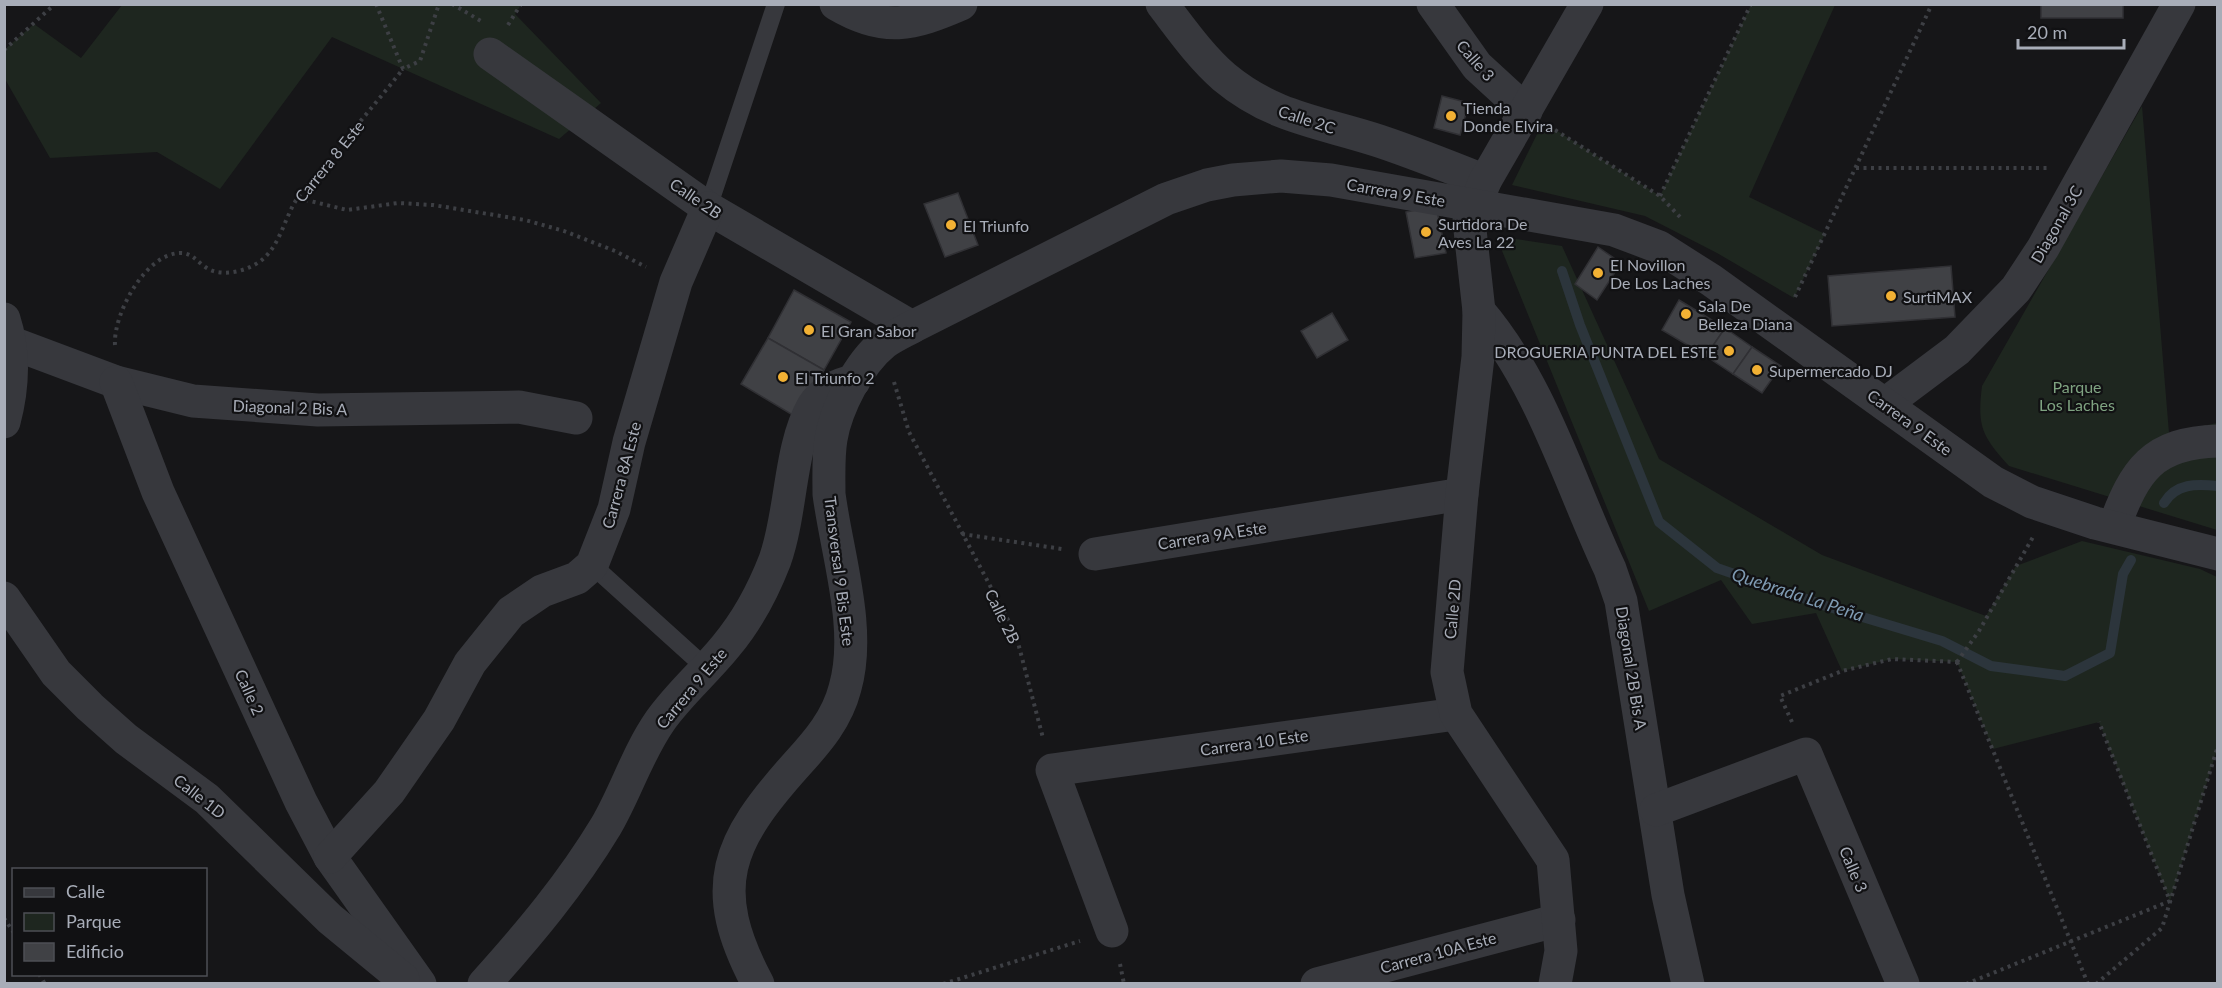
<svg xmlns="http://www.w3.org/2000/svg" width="2222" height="988" font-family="Lato,sans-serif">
<rect width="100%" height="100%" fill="#161618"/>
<g fill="#1e261f">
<path d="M 122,5 L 521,5 L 515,14 L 601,103 L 559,139 L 332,37 L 220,189 L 157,152 L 50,158 L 5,79 L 4,50 L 34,24 L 81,58 Z"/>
<path d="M 1751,5 L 1835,5 L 1749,197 L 1825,234 L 1794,298 L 1717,253 L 1645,216 L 1512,185 L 1543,122 L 1660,196 Z"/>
<path d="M 2142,106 L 2169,433 L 2217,423 L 2217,530 L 2009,466 C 1982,436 1977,427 1982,386 Z"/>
<path d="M 1496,236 L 1562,246 L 1659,459 L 1822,555 L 1986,616 L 2016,566 L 2082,541 L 2200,569 L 2217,577 L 2217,750 L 2170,901 L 2099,722 L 1993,749 L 1957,662 L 1892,659 L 1842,671 L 1816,613 L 1752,624 L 1721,580 L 1649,611 Z"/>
</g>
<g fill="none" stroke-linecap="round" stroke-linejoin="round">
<g stroke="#2c353c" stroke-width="10">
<path d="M 1562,271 L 1580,325 L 1659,522 L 1717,568 L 1826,606 L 1942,641 L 1991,666 L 2065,676 L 2110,653 L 2123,574 L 2131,560"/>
<path d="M 2164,503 C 2176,483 2196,484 2218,486"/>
</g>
</g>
<g fill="#404145" stroke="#303034" stroke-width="1.5">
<rect x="2041" y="4" width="82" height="14"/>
<path d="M 1442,96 L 1469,103 L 1460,135 L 1434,128 Z"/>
<path d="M 958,193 L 978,245 L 945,257 L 924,204 Z"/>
<path d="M 1436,206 L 1446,253 L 1415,258 L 1406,212 Z"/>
<path d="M 1598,247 L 1621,263 L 1597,300 L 1575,284 Z"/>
<path d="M 1951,266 L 1955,317 L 1832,326 L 1828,276 Z"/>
<path d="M 794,290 L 851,322 L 824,370 L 768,338 Z"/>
<path d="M 1679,300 L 1725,328 L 1706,356 L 1662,330 Z"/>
<path d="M 1332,313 L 1348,340 L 1317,358 L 1301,331 Z"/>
<path d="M 1725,328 L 1752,347 L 1733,374 L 1706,356 Z"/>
<path d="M 768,338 L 824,370 L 796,417 L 741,384 Z"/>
<path d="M 1752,347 L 1781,366 L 1762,393 L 1733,374 Z"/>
</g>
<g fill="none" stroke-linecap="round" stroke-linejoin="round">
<g stroke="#3d3f44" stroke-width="4" stroke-dasharray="3 4.5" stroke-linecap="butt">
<path d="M 376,4 L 403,69 L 420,61 L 439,4"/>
<path d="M 452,4 L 481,21"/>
<path d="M 508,25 L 521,4"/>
<path d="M 4,50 L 55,4"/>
<path d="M 1555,130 L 1660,196 L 1681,218"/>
<path d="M 1856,168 L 2047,168"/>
<path d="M 1660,196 L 1751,4"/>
<path d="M 298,198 L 347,210 L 398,203 L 433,205 L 525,220 L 564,231 L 615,251 L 646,267"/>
<path d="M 1795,297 L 1932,4"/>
<path d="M 115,345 C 113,315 145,253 181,253 C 191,253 196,260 204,266 C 218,278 245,272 259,262 C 281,247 284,216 299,196 C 333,153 369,112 403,69"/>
<path d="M 894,382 L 909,432 L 1016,635 L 1043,738"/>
<path d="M 962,534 L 1062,549"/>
<path d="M 1957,662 L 2088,984"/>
<path d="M 1957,662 L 1979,631 L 2033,537"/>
<path d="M 1792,722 L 1780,696 L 1842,671 L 1892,659 L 1957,662"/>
<path d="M 4,918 L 14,933"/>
<path d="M 1120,964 L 1124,984"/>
<path d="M 39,974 L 45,984"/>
<path d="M 943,984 L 1080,941"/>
<path d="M 1966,984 L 2170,901 L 2099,722"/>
<path d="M 2096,984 L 2162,928 L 2217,749"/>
</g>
<g stroke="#37383d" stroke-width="18">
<path d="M 708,208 L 776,4"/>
<path d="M 592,565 L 706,668"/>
</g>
<g stroke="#37383d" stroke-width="33">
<path d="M 836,4 C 885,33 912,25 961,4"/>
<path d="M 1162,4 C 1182,30 1200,56 1224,77 C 1273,118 1321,122 1379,141 C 1415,153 1450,167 1485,181"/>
<path d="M 1433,4 L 1477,66 L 1526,111"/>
<path d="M 490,54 L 708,208 L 912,327"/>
<path d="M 1479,311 C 1541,383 1570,484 1610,569 L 1621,601 L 1668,895 L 1688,984"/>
<path d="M 12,343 L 116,382 L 193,401 L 318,410 L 519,407 L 576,418"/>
<path d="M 116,382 L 158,492 L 301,802 L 330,857 L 420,984"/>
<path d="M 2114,527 C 2135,470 2152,443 2218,441"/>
<path d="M 1095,554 L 1462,494"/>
<path d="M 4,598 L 56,673 L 90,707 L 126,739 L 207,799 L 330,919 L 403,979"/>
<path d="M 1656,810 L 1806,754 L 1903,984"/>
<path d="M 330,857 L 389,792 L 439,720 L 470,663 L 511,612 L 542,591 L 577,578 L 592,565 L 614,509 L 629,442 L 676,282 L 708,208"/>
<path d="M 1112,931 L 1052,770 L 1456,714"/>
<path d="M 484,984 C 529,934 571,884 606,826 C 626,792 637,754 660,721 C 679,694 705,672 726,646 C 747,621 763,591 775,560 C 792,512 789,448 813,406 C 821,392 839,384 854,381"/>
<path d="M 1317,984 L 1559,920"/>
<path d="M 1555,984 L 1561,951 L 1553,860 L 1456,714 L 1447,672 L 1462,494 L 1478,357 L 1479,311 L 1469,221 L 1485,181 L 1587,4"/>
</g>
<g stroke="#37383d" stroke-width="33">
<path d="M 4,319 C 15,353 13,388 4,422"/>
<path d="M 1885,404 L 1957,350 L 2016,289 L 2043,248 L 2179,4"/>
<path d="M 758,984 C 706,887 727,842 797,764 C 818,741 837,719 845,688 C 862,629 837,555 829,494 C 829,476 828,457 831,439 C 836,408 859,363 884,343 C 892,337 903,332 912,327 L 1166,199 L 1207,185 L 1233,180 L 1281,176 L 1331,180 L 1614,230 L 1659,247 L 1711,280 L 1993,482 L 2032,502 L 2095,523 L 2218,554"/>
</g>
</g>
<g fill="#f2b134" stroke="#111113" stroke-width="2">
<circle cx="1451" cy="116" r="6"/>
<circle cx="951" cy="225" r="6"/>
<circle cx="1426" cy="232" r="6"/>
<circle cx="1598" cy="273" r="6"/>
<circle cx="1891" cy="296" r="6"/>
<circle cx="1686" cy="314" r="6"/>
<circle cx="809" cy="330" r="6"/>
<circle cx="1729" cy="351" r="6"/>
<circle cx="1757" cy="370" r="6"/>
<circle cx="783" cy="377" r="6"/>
</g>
<g text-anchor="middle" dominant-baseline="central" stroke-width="4.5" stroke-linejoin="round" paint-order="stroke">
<g font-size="16" fill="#a8adb8" stroke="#111113">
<text transform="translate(1476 60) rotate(49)">Calle 3</text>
<text transform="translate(1307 119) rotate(18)">Calle 2C</text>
<text transform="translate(329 161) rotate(-51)">Carrera 8 Este</text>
<text transform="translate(1396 192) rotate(10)">Carrera 9 Este</text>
<text transform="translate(696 198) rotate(34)">Calle 2B</text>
<text transform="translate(2056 224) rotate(-60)">Diagonal 3C</text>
<text transform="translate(290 407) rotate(2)">Diagonal 2 Bis A</text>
<text transform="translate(1910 422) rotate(36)">Carrera 9 Este</text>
<text transform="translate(621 475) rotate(-75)">Carrera 8A Este</text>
<text transform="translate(1212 535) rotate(-9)">Carrera 9A Este</text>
<text transform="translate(840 571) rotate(83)">Transversal 9 Bis Este</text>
<text transform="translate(1452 609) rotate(-85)">Calle 2D</text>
<text transform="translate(1003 616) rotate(64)">Calle 2B</text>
<text transform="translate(1632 668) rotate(81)">Diagonal 2B Bis A</text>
<text transform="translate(691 688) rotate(-50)">Carrera 9 Este</text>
<text transform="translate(250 692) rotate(66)">Calle 2</text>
<text transform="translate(1254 742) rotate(-8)">Carrera 10 Este</text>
<text transform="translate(200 796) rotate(38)">Calle 1D</text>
<text transform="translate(1854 869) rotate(67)">Calle 3</text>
<text transform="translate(1438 952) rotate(-15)">Carrera 10A Este</text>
</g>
<g font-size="16" fill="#a8adb8" stroke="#111113" text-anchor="start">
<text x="1463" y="107">Tienda<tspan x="1463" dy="18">Donde Elvira</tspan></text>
<text x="1438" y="223">Surtidora De<tspan x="1438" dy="18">Aves La 22</tspan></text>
<text x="963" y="225">El Triunfo</text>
<text x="1610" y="264">El Novillon<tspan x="1610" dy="18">De Los Laches</tspan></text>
<text x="1903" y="296">SurtiMAX</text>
<text x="1698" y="305">Sala De<tspan x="1698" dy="18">Belleza Diana</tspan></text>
<text x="821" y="330">El Gran Sabor</text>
<text x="1717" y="351" text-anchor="end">DROGUERIA PUNTA DEL ESTE</text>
<text x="1769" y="370">Supermercado DJ</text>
<text x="795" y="377">El Triunfo 2</text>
</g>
<g font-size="16" fill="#7fa381" stroke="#111113">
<text x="2077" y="386">Parque<tspan x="2077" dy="18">Los Laches</tspan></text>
</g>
<g font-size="18" font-style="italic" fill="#7f9bb3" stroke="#111113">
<text transform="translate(1798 594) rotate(18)">Quebrada La Peña</text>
</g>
</g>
<rect width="2222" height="988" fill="none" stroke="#a8adb8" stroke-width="12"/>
<rect x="12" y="868" width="195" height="108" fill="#111113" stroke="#4d4f55" stroke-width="1.5"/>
<rect x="24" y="888" width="30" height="9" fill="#37383d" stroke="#4d4f55" stroke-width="1.5"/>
<text x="66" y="898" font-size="18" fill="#a8adb8">Calle</text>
<rect x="24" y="913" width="30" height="18" fill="#1e261f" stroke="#4d4f55" stroke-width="1.5"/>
<text x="66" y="928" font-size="18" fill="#a8adb8">Parque</text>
<rect x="24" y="943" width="30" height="18" fill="#404145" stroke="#4d4f55" stroke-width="1.5"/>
<text x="66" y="958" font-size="18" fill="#a8adb8">Edificio</text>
<path d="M2018 39v9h106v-9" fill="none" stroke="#a8adb8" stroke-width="3"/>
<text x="2027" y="39" font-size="18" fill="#a8adb8" stroke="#111113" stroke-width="4.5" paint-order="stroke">20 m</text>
</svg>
